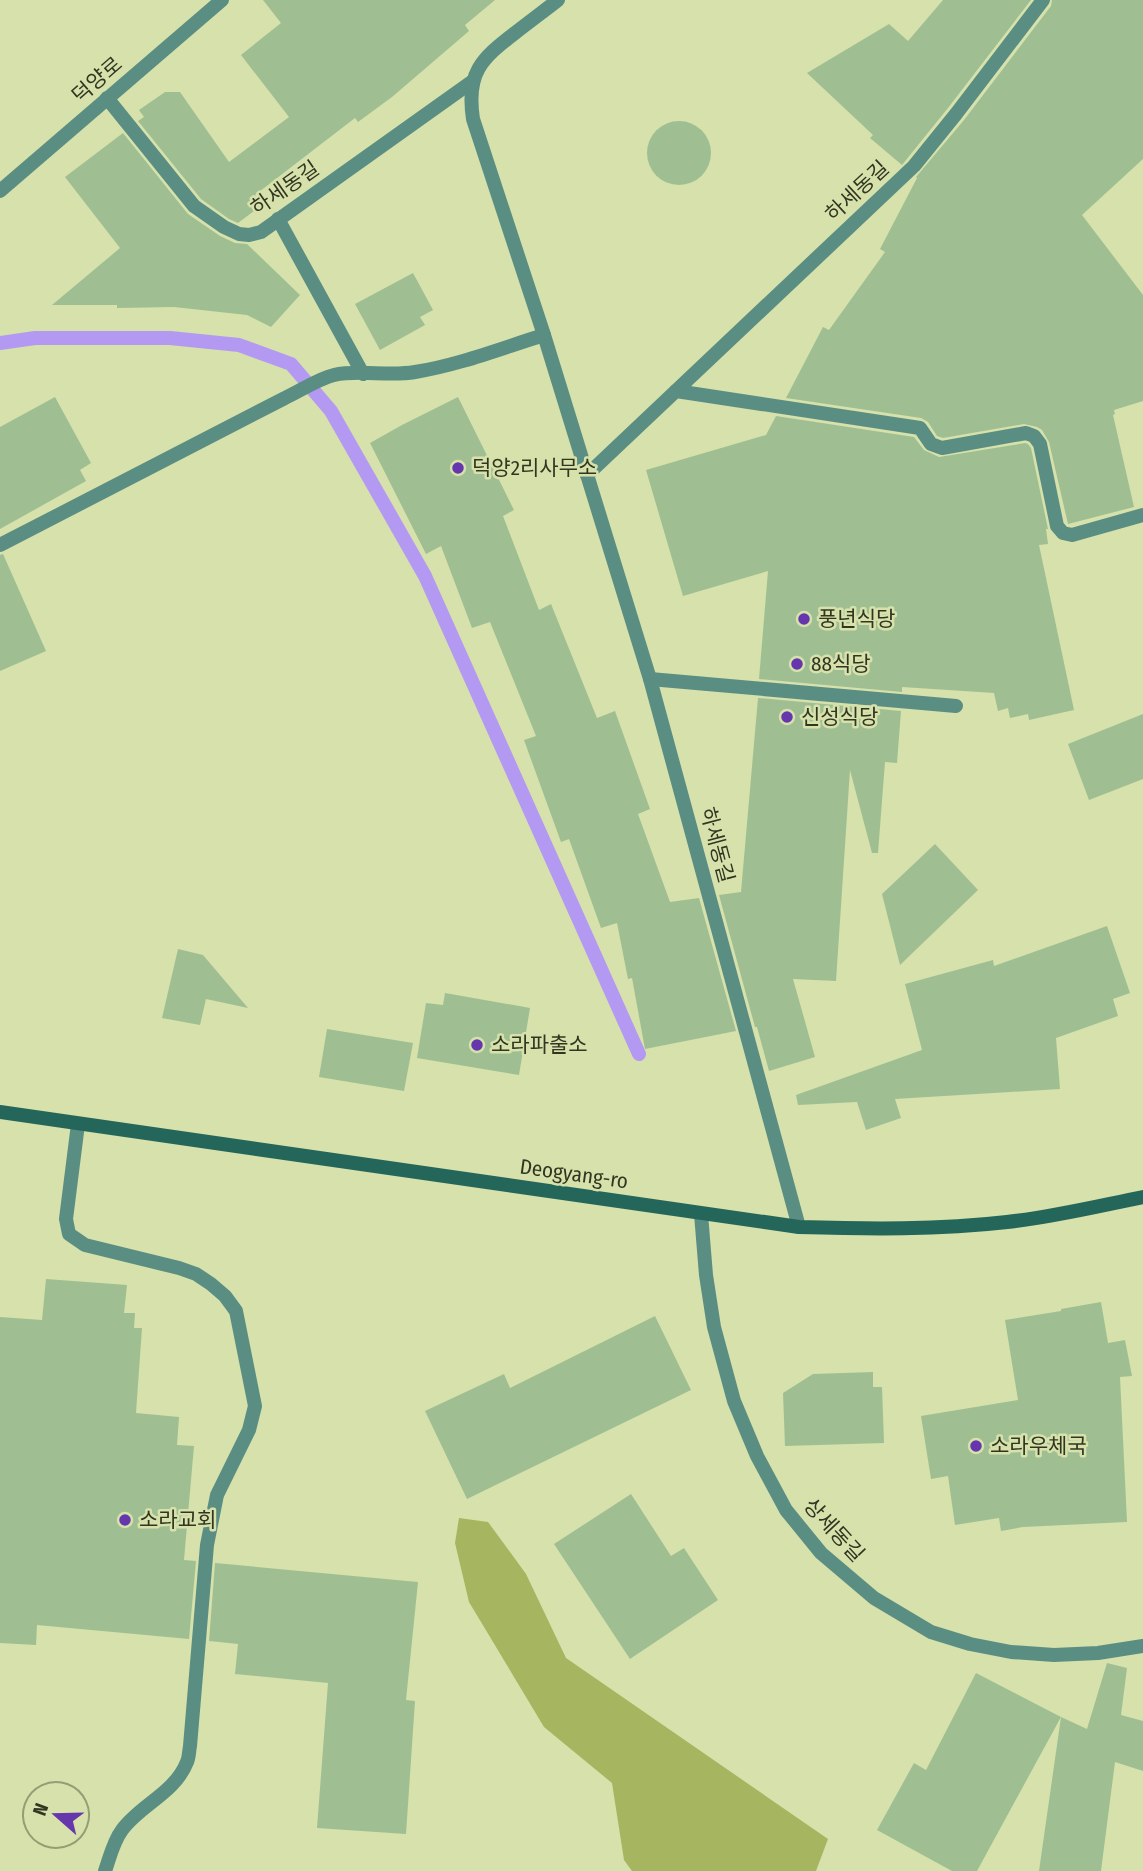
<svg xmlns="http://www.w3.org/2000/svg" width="1143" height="1871" font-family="'Fira Sans Condensed','Noto Sans KR',sans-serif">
<rect width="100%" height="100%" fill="#d6e1ab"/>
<path fill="#a6b55f" d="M 459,1518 L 488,1522 L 526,1574 L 566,1658 L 828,1839 L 816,1871 L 632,1871 L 624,1860 L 612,1783 L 544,1727 L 469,1602 L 455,1543 Z"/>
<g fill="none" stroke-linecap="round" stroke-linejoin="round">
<path stroke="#b499f2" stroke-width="14" d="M 0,343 L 35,338 L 170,338 L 239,345 L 291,364 L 331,411 L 425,576 L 639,1054"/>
</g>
<g fill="#9fbf93">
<path d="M 263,0 L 495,0 L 465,25 L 469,31 L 392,97 L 358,122 L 355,118 L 255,195 L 262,205 L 238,223 L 229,219 L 201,199 L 138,121 L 144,117 L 139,110 L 165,92 L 180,92 L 229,162 L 289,117 L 241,55 L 281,23 Z"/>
<path d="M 943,0 L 1031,0 L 948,108 L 902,165 L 870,138 L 873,135 L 807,73 L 889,24 L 908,41 Z"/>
<path d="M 1052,0 L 1143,0 L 1143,159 L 1082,215 L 1143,295 L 1143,401 L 1114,410 L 1115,414 L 1113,415 L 1134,507 L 1068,524 L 1049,442 L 1042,430 L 1037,427 L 1024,424 L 943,438 L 937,436 L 928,422 L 921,418 L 786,398 L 823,327 L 829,330 L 885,252 L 880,249 L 917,178 L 916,177 L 964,120 L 1051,6 Z"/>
<circle cx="679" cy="153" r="32"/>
<path d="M 123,133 L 188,214 L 220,236 L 235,243 L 247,244 L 300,295 L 271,327 L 247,315 L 174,307 L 117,308 L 117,305 L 52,305 L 120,248 L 65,177 Z"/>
<path d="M 413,273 L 433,310 L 420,317 L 425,325 L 380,350 L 355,304 Z"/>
<path d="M 55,397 L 91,463 L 80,470 L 86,481 L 0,529 L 0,427 Z"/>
<path d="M 458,397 L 514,510 L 503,516 L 539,610 L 551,604 L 597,718 L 615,711 L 650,809 L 638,814 L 670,902 L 699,898 L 736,1031 L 645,1049 L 632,978 L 628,979 L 617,923 L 601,928 L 569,839 L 561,842 L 524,740 L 536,736 L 490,622 L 472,628 L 441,546 L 426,554 L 370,443 L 402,425 Z"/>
<path d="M 776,416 L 914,437 L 924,450 L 939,457 L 1025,443 L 1028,444 L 1031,448 L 1048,529 L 1046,529 L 1048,544 L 1039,545 L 1074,710 L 1029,720 L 1028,714 L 1010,718 L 1008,708 L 998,711 L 994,693 L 902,687 L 902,692 L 759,679 L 768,571 L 683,596 L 646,470 L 766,435 Z"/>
<path d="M 3,554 L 46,651 L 0,671 L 0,555 Z"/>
<path d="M 758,698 L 901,711 L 897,763 L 885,762 L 878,853 L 872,853 L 850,770 L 836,981 L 793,979 L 815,1057 L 769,1071 L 757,1027 L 755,1027 L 719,895 L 741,892 Z"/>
<path d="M 1143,714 L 1143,779 L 1089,800 L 1068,744 Z"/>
<path d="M 935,844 L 978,890 L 900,965 L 882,894 Z"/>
<path d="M 1107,926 L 1130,993 L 1113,999 L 1118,1016 L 1056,1038 L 1060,1089 L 895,1099 L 901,1118 L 866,1130 L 857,1102 L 798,1105 L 796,1095 L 922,1050 L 905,984 L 993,960 L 994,966 Z"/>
<path d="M 178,949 L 203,955 L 248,1008 L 206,999 L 200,1025 L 162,1018 Z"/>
<path d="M 445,993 L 530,1008 L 519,1075 L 417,1058 L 426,1003 L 443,1005 Z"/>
<path d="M 327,1029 L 413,1043 L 404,1091 L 319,1077 Z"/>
<path d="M 46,1279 L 127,1285 L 124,1313 L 135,1313 L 134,1328 L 142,1328 L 136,1413 L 179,1417 L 177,1445 L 194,1446 L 184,1560 L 196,1561 L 189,1639 L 37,1625 L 36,1645 L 0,1643 L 0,1317 L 42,1320 Z"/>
<path d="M 1101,1302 L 1108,1343 L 1125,1340 L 1132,1376 L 1120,1377 L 1127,1522 L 1023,1527 L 1001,1531 L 999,1518 L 955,1525 L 948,1476 L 931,1479 L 921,1416 L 1018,1400 L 1005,1320 L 1061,1311 L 1061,1309 Z"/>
<path d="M 655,1316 L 691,1390 L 467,1499 L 425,1411 L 504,1374 L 510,1388 Z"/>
<path d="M 873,1372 L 873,1387 L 882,1387 L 884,1443 L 785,1446 L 783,1393 L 813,1374 Z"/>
<path d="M 631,1494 L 671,1556 L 684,1548 L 718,1600 L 630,1659 L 554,1544 Z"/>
<path d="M 215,1563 L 418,1582 L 406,1700 L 415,1701 L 406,1834 L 317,1828 L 328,1683 L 235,1674 L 238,1644 L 209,1641 Z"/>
<path d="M 1107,1663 L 1127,1668 L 1121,1715 L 1143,1721 L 1143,1771 L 1115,1762 L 1101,1871 L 1039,1871 L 1061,1717 L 1087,1729 Z"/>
<path d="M 976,1673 L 1061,1717 L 977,1871 L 952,1871 L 877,1830 L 914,1763 L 926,1770 Z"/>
</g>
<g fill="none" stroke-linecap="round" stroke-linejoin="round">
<g stroke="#5b8e82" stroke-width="14">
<path d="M 107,98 L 194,206 L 224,227 L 239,234 L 249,235 L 261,232 L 473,81"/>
<path d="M 278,219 L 363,374"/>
<path d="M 676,391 L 920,428 L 931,444 L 942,448 L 1026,433 L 1034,436 L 1040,444 L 1057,526 L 1063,533 L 1072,535 L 1143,515"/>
<path d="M 587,475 L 914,166 L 956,114 L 1043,0"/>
<path d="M 650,679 L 956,706"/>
<path d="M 78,1124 L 66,1219 L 69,1234 L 85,1245 L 179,1268 L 196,1274 L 211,1284 L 225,1296 L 236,1311 L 255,1406 L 249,1430 L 217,1495 L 207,1545 L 190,1746 C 189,1751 189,1758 187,1762 C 175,1793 140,1805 122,1830 C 113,1842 110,1857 105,1871"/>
</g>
<g stroke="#5b8e82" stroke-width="14">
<path d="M 558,0 C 544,11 529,22 515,33 C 481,59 466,73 473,119 L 544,335 L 650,679 L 799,1227"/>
<path d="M 0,191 L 222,0"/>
<path d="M 0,545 L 285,398 C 300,391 318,379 334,375 C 360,369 388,377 415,372 C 459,365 502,348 544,335"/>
<path d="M 701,1214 L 706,1275 L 714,1327 L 734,1401 L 757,1456 L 786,1510 L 821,1553 L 874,1598 L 931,1632 L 970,1644 L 1011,1652 L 1054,1655 L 1098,1653 L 1143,1646"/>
</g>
<path stroke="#246659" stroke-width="14" d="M 0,1112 L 799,1227 C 868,1229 938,1230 1007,1222 C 1053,1217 1098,1206 1143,1197"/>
</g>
<g fill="#6636ad" stroke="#d6e1ab" stroke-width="2.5">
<circle cx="458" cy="468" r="7"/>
<circle cx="804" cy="619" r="7"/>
<circle cx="797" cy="664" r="7"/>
<circle cx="787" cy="717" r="7"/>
<circle cx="477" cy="1045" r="7"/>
<circle cx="976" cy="1446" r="7"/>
<circle cx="125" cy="1520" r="7"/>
</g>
<g text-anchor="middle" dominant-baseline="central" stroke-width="5" stroke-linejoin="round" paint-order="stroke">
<g font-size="21" fill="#323621" stroke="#d6e1ab">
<text transform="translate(97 80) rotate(-41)">덕양로</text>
<text transform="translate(285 188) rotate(-35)">하세동길</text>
<text transform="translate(857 191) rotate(-43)">하세동길</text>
<text transform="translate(717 845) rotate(75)">하세동길</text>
<text transform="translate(574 1174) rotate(8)">Deogyang-ro</text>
<text transform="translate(834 1530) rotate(47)">상세동길</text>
</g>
<g font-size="21" fill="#323621" stroke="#d6e1ab" text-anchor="start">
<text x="472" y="468">덕양2리사무소</text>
<text x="818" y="619">풍년식당</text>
<text x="811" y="664">88식당</text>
<text x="801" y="717">신성식당</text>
<text x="491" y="1045">소라파출소</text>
<text x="990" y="1446">소라우체국</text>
<text x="139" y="1520">소라교회</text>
</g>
</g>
<g transform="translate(56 1815) rotate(290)"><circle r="33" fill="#d6e1ab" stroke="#949d74" stroke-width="2"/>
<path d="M0-5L12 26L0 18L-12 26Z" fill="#6636ad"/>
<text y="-10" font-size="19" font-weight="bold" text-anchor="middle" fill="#323621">N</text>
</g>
</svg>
